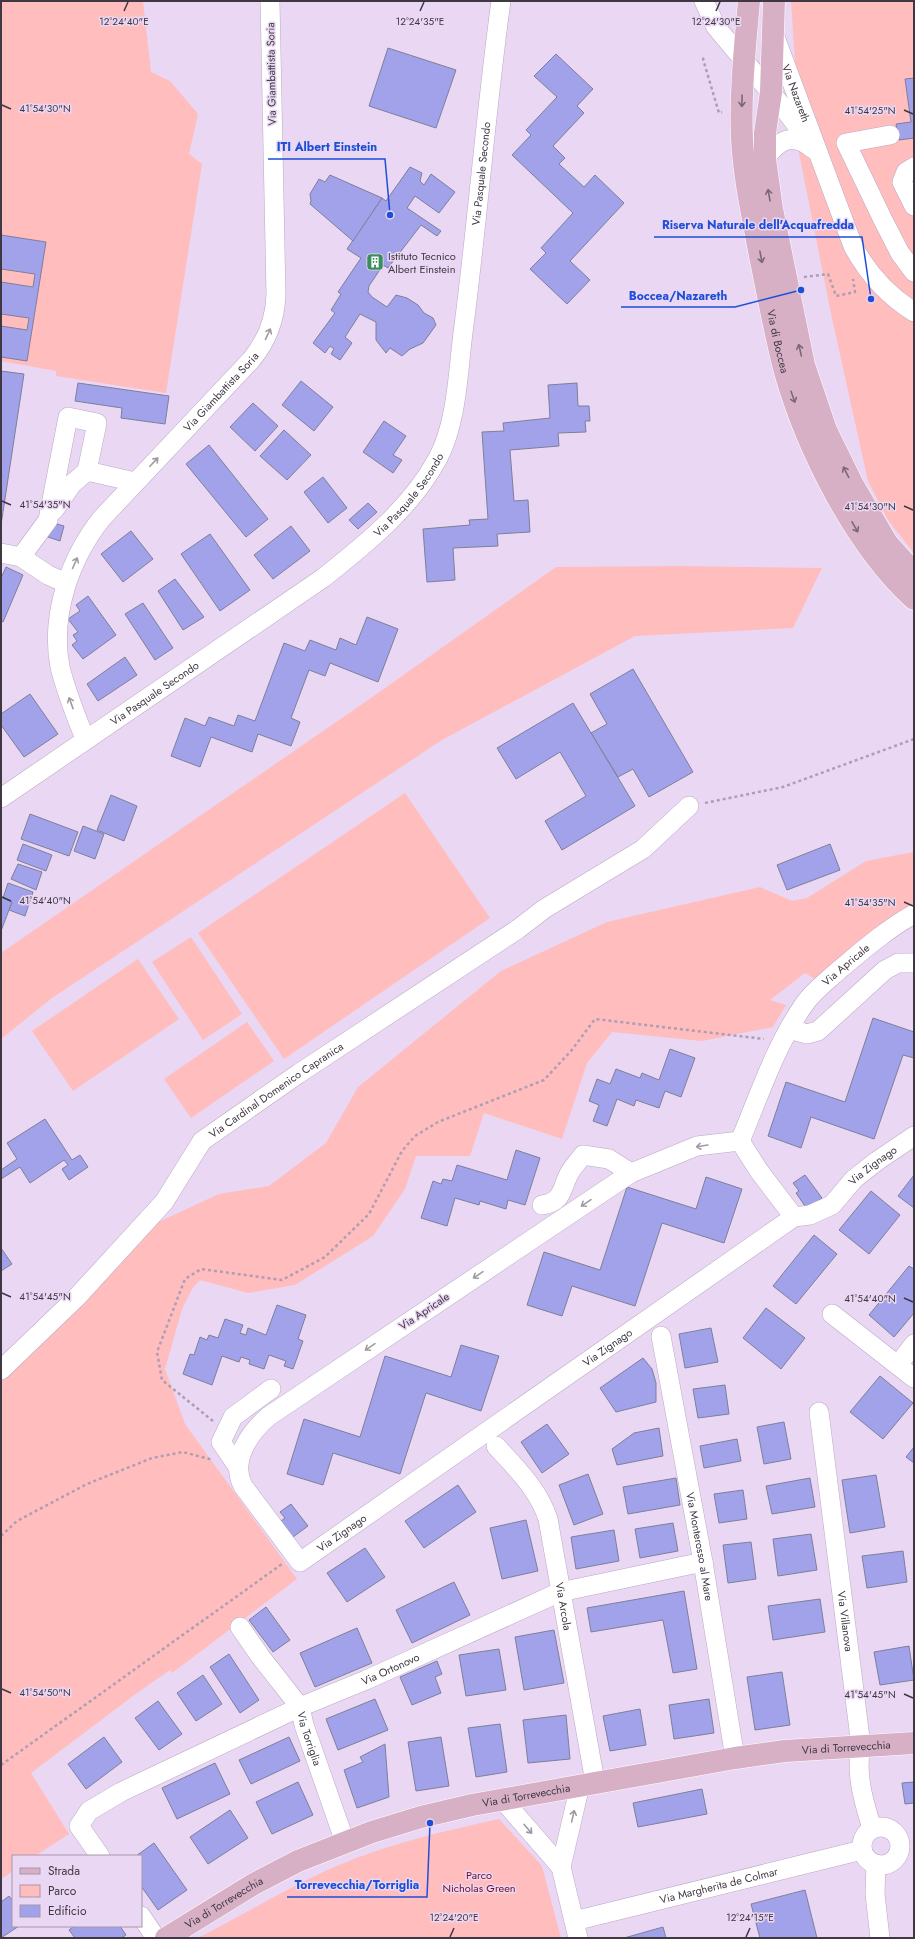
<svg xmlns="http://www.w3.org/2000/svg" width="915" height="1939" font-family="Jost,sans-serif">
<rect width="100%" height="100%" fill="#ead7f3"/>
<g fill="#ffbdbe">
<path d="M 1,1 L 143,1 L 151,72 L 170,81 L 198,114 L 189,154 L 202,164 L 166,393 L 56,376 L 56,371 L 1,361 Z"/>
<path d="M 791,1 L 914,1 L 914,553 L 888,520 L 868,481 L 833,323 L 798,148 L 796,76 Z"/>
<path d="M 680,566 L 822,568 L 793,628 L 635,636 L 442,740 L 52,998 L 1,1039 L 1,953 L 371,698 L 556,567 Z"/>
<path d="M 405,793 L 490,918 L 284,1059 L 198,933 Z"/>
<path d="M 914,852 L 914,906 L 815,979 L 805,973 L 770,1000 L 786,1005 L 773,1027 L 702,1041 L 612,1032 L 587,1063 L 562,1139 L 484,1113 L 470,1156 L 416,1156 L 405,1189 L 373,1236 L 295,1285 L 248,1293 L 200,1280 L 192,1289 L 182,1309 L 165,1369 L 185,1424 L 297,1579 L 172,1673 L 170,1670 L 137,1693 L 31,1773 L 69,1834 L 35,1856 L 13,1856 L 13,1871 L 1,1879 L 1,1376 L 150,1226 L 219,1194 L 269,1186 L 326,1143 L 358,1087 L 501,971 L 607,922 L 760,887 L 792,901 L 807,898 L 866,861 Z"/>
<path d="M 191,937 L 242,1014 L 203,1040 L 152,962 Z"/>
<path d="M 138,959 L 179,1019 L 73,1091 L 32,1031 Z"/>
<path d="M 247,1022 L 274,1061 L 191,1118 L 164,1079 Z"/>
<path d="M 499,1819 L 542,1866 L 561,1938 L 198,1938 C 245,1914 290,1886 339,1865 C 391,1843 445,1831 499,1819 Z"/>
</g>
<g fill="#a1a2e9" stroke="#7e7f9a">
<path d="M 388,48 L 456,70 L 436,128 L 369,106 Z"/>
<path d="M 556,54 L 593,89 L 577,106 L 584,113 L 553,146 L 565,158 L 559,164 L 584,187 L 595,175 L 624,203 L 570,261 L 590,280 L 567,304 L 530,269 L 546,253 L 541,248 L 573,213 L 512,155 L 531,135 L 526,130 L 557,97 L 534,76 Z"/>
<path d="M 914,78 L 914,138 L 899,140 L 896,124 L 911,122 L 905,79 Z"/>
<path d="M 410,167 L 422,173 L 420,181 L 424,185 L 431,174 L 455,192 L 439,213 L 415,196 L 407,208 L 441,231 L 437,236 L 421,225 L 388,268 L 383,265 L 369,286 L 368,292 L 372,297 L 387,307 L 396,295 L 407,298 L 418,305 L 424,313 L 433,318 L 436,325 L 423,343 L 410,349 L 402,356 L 390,348 L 386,353 L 376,340 L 376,322 L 360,314 L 345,337 L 352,343 L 340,360 L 331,354 L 334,349 L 330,346 L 325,353 L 313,343 L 335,313 L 331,310 L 341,294 L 338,292 L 361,258 L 347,249 L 382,198 L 386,201 Z"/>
<path d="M 330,175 L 382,198 L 353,241 L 310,204 L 311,201 L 310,194 L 319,179 L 325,182 Z"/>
<path d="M 1,235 L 46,242 L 27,361 L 1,357 L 1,326 L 27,330 L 29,318 L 1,314 L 1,282 L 33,287 L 35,274 L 1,269 Z"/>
<path d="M 1,371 L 24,374 L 1,525 Z"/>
<path d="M 301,381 L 333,407 L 314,431 L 282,405 Z"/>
<path d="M 78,383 L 169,396 L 165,424 L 121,418 L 122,408 L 75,401 Z"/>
<path d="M 577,383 L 578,406 L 589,406 L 590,421 L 585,421 L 586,432 L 558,433 L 559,446 L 510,450 L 514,501 L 528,500 L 530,532 L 497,534 L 498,546 L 453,548 L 455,580 L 427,582 L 423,529 L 470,525 L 469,520 L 488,519 L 482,432 L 504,431 L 503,423 L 550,418 L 548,385 Z"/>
<path d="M 253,403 L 278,426 L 255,451 L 230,427 Z"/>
<path d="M 384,421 L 406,436 L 393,455 L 402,460 L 393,473 L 363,452 Z"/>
<path d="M 284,430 L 311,455 L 287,480 L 260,456 Z"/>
<path d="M 209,445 L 268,519 L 246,537 L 186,464 Z"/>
<path d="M 323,477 L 347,508 L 328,523 L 304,492 Z"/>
<path d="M 368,503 L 377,512 L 358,529 L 349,520 Z"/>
<path d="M 50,522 L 64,526 L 60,541 L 45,536 Z"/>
<path d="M 291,526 L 310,551 L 273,579 L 254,555 Z"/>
<path d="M 131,531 L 153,559 L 123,582 L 101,554 Z"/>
<path d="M 210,534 L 250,590 L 220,611 L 181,554 Z"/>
<path d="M 6,567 L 23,575 L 3,622 L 1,621 L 1,578 Z"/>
<path d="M 175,579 L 204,617 L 183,630 L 158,591 Z"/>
<path d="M 88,596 L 116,635 L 83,659 L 72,645 L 77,641 L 73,635 L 78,632 L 68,619 L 80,611 L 76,605 Z"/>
<path d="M 143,603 L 173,648 L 155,660 L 125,614 Z"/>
<path d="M 367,617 L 398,629 L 378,682 L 330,663 L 325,676 L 309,670 L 291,718 L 300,722 L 291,746 L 258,734 L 252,752 L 211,737 L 200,767 L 171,756 L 185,718 L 205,726 L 209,717 L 234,726 L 238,715 L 255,721 L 284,643 L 305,651 L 310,640 L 336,650 L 340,638 L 356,645 Z"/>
<path d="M 125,657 L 137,675 L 98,701 L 87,684 Z"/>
<path d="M 633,669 L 693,772 L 649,797 L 633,769 L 618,777 L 591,733 L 607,724 L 590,694 Z"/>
<path d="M 30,694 L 58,734 L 24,757 L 1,725 L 1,714 Z"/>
<path d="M 573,703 L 635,806 L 562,850 L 545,821 L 586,796 L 560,752 L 516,779 L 497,748 Z"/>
<path d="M 111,795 L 137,806 L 124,841 L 97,830 Z"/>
<path d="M 30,814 L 78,832 L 69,856 L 21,839 Z"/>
<path d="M 83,826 L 104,834 L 95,859 L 74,851 Z"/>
<path d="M 23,844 L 52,855 L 46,871 L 17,860 Z"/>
<path d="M 830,844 L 840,870 L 787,890 L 777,865 Z"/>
<path d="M 18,864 L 42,872 L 36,890 L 11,879 Z"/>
<path d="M 8,883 L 33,892 L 25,916 L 9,910 L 12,902 L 3,898 Z"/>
<path d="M 1,897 L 12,902 L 1,931 Z"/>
<path d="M 873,1018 L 914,1032 L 914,1058 L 903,1055 L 874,1139 L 811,1117 L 801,1148 L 768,1136 L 786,1082 L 845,1102 Z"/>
<path d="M 670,1049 L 695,1058 L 681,1097 L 665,1091 L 659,1108 L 636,1100 L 634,1106 L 617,1099 L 607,1126 L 593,1121 L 599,1105 L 589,1101 L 597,1079 L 610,1084 L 616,1069 L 640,1078 L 642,1073 L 659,1080 Z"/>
<path d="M 45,1119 L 72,1160 L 80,1155 L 88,1167 L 69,1180 L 62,1169 L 68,1165 L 64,1160 L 30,1183 L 20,1167 L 1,1179 L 1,1170 L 17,1159 L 7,1143 Z"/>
<path d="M 516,1150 L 540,1158 L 525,1205 L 508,1200 L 506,1209 L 480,1201 L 479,1205 L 455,1198 L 447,1226 L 421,1218 L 433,1181 L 441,1184 L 443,1179 L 452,1181 L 457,1165 L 507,1180 Z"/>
<path d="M 805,1175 L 822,1198 L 807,1209 L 796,1193 L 799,1191 L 793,1183 Z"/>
<path d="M 914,1175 L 914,1208 L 898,1196 Z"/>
<path d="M 706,1177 L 742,1189 L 724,1243 L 662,1223 L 635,1306 L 572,1286 L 562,1316 L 527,1305 L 544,1252 L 600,1270 L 627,1187 L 696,1209 Z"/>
<path d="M 871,1191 L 900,1215 L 869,1254 L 839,1230 Z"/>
<path d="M 814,1235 L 837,1254 L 796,1304 L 773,1286 Z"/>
<path d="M 1,1248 L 12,1264 L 1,1271 Z"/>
<path d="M 909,1266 L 914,1269 L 914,1313 L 894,1337 L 869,1315 Z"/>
<path d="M 277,1305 L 306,1315 L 298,1339 L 303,1341 L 293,1369 L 284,1366 L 286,1361 L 269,1355 L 264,1369 L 249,1364 L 250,1360 L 241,1357 L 239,1362 L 222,1356 L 212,1385 L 183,1374 L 190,1354 L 194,1355 L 200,1337 L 207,1340 L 209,1335 L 218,1338 L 225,1319 L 243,1325 L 240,1333 L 246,1335 L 248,1328 L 266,1335 Z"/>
<path d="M 766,1308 L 805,1338 L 781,1369 L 743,1338 Z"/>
<path d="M 711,1328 L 718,1362 L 685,1368 L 679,1334 Z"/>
<path d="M 461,1345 L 499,1356 L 481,1411 L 426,1393 L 400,1474 L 333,1453 L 323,1485 L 287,1474 L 304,1419 L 360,1437 L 385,1356 L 451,1377 Z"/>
<path d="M 643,1358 L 652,1369 L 656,1383 L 656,1402 L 616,1412 L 600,1388 Z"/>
<path d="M 880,1376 L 913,1403 L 883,1439 L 850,1412 Z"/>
<path d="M 725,1385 L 729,1414 L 698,1418 L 693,1389 Z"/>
<path d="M 784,1422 L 791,1459 L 764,1464 L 757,1427 Z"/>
<path d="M 547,1424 L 569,1454 L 542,1473 L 521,1442 Z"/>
<path d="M 659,1428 L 663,1456 L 617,1465 L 612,1449 L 634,1433 Z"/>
<path d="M 737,1439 L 741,1461 L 704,1468 L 700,1446 Z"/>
<path d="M 914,1447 L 914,1463 L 906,1457 Z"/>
<path d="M 588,1474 L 603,1514 L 574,1525 L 559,1485 Z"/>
<path d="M 876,1475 L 885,1527 L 850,1533 L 842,1480 Z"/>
<path d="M 676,1478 L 680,1505 L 628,1514 L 623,1487 Z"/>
<path d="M 810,1478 L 815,1507 L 772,1514 L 766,1486 Z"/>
<path d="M 458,1485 L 476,1512 L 424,1548 L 405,1521 Z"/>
<path d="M 743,1490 L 747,1519 L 719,1523 L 714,1494 Z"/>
<path d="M 291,1504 L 308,1526 L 293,1537 L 281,1521 L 285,1518 L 280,1512 Z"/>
<path d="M 526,1520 L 538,1571 L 502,1579 L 490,1528 Z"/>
<path d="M 673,1523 L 678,1551 L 640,1558 L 635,1529 Z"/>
<path d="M 614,1530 L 619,1561 L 576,1569 L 571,1537 Z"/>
<path d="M 811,1534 L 817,1570 L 778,1576 L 773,1539 Z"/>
<path d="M 751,1542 L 756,1579 L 728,1583 L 723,1545 Z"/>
<path d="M 365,1548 L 385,1577 L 347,1602 L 327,1573 Z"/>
<path d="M 903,1551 L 907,1582 L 867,1588 L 862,1556 Z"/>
<path d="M 454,1582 L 470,1615 L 412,1643 L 396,1610 Z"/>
<path d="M 684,1591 L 697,1669 L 673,1673 L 663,1620 L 591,1632 L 587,1608 Z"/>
<path d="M 820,1599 L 825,1632 L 773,1640 L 768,1606 Z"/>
<path d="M 266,1607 L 290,1640 L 273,1652 L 249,1620 Z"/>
<path d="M 357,1628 L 372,1663 L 315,1687 L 300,1653 Z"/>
<path d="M 554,1630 L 564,1683 L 524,1690 L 515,1637 Z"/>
<path d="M 909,1646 L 914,1680 L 880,1685 L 874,1652 Z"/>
<path d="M 499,1649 L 506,1690 L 466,1696 L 459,1655 Z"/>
<path d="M 229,1654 L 259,1700 L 240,1713 L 210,1667 Z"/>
<path d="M 437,1661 L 442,1674 L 435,1677 L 441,1693 L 412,1705 L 400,1677 Z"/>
<path d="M 782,1672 L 790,1725 L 755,1730 L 747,1677 Z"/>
<path d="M 203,1675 L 222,1704 L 196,1721 L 177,1693 Z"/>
<path d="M 375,1699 L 388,1730 L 338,1750 L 326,1719 Z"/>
<path d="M 709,1699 L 714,1733 L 674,1739 L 669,1705 Z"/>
<path d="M 158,1701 L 182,1734 L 159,1750 L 135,1718 Z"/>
<path d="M 640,1709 L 646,1745 L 610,1751 L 603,1716 Z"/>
<path d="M 566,1715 L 570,1759 L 528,1763 L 523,1720 Z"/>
<path d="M 500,1724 L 507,1772 L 476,1777 L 468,1728 Z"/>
<path d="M 104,1737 L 122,1762 L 86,1789 L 68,1764 Z"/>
<path d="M 289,1737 L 300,1761 L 251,1784 L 239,1760 Z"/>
<path d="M 441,1737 L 449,1786 L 416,1791 L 408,1742 Z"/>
<path d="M 385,1744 L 389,1797 L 357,1808 L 344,1770 L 363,1762 L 360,1757 Z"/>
<path d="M 215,1763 L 230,1794 L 177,1819 L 162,1788 Z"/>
<path d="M 298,1782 L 313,1815 L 272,1834 L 256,1802 Z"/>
<path d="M 914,1782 L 914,1803 L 905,1804 L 902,1783 Z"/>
<path d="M 702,1789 L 707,1814 L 638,1827 L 633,1803 Z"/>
<path d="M 230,1810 L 248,1838 L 208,1864 L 190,1837 Z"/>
<path d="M 154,1843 L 187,1890 L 158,1910 L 141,1886 L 141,1856 L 136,1856 Z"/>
<path d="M 805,1890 L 817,1938 L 760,1938 L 751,1904 Z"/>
<path d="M 9,1896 L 13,1901 L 13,1926 L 19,1926 L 1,1938 L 1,1902 Z"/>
<path d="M 74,1926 L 120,1926 L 126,1935 L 121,1938 L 75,1938 L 69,1930 Z"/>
<path d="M 663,1927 L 666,1938 L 624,1938 Z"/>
</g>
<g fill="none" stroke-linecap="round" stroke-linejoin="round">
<defs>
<g id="minor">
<path d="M 704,1 L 716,27 L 782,106 L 808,140"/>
<path id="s1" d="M 775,37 L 853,246 C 868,274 887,295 914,312"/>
<path d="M 890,135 L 846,143 L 883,220 L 900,253 L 914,272"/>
<path d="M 765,159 C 779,139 793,132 813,149"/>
<path d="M 914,167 L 906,172 L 902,182 L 914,206"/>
<path d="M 54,510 L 72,484 L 87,471"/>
<path d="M 1,553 L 21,557 L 48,575 L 66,583"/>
<path d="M 21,557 L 48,520 L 68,417 L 97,423 L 87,471 L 135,482"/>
<path id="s2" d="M 85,739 C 76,716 66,692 60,667 C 50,615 70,558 102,518 L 251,360 C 267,341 275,321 276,295 L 270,1"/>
<path id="s3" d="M 1,798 L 323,578 C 366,544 412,507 438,458 C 458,420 458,367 464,325 C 478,217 486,109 501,1"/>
<path d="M 789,1029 L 807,1034 L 818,1031 L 885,970 L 898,963 L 914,963"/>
<path id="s4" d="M 740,1141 L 697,1146 L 631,1173 L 269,1416 C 249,1433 230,1461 243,1486 L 300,1562 L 794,1217 L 810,1215 L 832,1205 L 854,1179 L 877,1161 L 914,1136"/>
<path id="s5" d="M 740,1141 C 759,1096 775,1047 803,1006 C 812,992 826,982 839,970 C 863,950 887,929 914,914"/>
<path d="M 740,1141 L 759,1171 L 794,1217"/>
<path d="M 542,1205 C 562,1202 561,1191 568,1176 C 571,1168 578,1162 583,1155 L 609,1159 L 631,1173"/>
<path d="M 832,1314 L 914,1378"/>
<path id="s6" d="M 661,1336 L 703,1562 L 735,1758"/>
<path d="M 898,1365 L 914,1344"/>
<path id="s7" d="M 1,1370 L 76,1298 L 164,1202 L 202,1141 L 298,1074 L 518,929 L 544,909 L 643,849 L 689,806"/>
<path id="s8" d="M 819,1412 L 861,1746 C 855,1774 864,1802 872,1829"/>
<path id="s9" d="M 496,1446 C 517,1469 538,1489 548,1519 L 595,1782"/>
<path d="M 238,1467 L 221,1442 L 233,1417 L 271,1389"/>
<path id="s10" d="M 240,1627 L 260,1656 L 300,1707 L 304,1725 L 345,1842"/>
<path d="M 502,1799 L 561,1867 L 578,1938"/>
<circle cx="881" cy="1846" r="19"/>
<path id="s11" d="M 100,1856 L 79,1826 L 89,1811 L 121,1792 L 300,1707 L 366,1680 L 560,1592 L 703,1562"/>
<path d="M 876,1864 L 875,1894 L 880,1938"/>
<path d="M 561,1867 L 580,1785"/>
<path d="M 141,1916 L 156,1938"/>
<path id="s12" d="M 574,1921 L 862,1850"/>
</g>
<g id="major">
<path id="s13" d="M 749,1 C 745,47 740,93 742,139 C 744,178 753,218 760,256 C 768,295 775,334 785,372 C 807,449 855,545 914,599"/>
<path d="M 774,1 L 771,92 L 765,133 L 765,159 L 772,209 L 804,365 L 826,430 L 853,485 L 887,543 L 914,573"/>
<path id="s14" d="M 166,1938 L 252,1885 L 298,1861 L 372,1832 L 421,1817 L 472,1805 L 735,1758 L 785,1751 L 914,1743"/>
</g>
</defs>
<use href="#minor" stroke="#baa9c3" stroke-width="20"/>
<use href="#major" stroke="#fff" stroke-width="23"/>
<g stroke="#ad9eb4" stroke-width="2.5" stroke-dasharray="3 3" stroke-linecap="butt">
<path d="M 704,58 L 703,59 L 719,113 L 722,112"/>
<path d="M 804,277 L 828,274 L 836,296 L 855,292 L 853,279"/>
<path d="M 705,803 L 783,787 L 914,739"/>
<path d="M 213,1421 L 162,1380 L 157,1352 L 185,1279 L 201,1269 L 282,1280 L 325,1257 L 369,1214 L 402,1151 L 415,1136 L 438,1122 L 544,1080 L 571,1051 L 595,1019 L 764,1039"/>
<path d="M 1,1536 L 17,1521 L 87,1484 L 152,1458 L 183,1452 L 213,1460"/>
<path d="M 1,1765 L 282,1564"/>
</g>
<use href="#minor" stroke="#fff" stroke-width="19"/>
<use href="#major" stroke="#d7b0c5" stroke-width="22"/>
</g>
<defs><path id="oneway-shaft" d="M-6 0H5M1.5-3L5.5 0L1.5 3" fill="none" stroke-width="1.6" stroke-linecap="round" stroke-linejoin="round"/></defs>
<g stroke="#7c6776">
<use href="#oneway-shaft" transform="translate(742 101) rotate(91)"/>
<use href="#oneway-shaft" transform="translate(769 195) rotate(-100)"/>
<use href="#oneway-shaft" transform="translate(761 257) rotate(79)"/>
<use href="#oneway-shaft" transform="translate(800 350) rotate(-103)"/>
<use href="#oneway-shaft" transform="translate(793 397) rotate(71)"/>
<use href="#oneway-shaft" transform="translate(846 472) rotate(-117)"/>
<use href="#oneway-shaft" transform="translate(855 527) rotate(60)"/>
</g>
<g stroke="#9f9ba0">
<use href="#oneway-shaft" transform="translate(268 334) rotate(-65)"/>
<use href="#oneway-shaft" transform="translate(154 462) rotate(-46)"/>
<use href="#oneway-shaft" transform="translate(75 563) rotate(-66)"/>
<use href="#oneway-shaft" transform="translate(71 703) rotate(-110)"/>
<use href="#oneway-shaft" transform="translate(702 1146) rotate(171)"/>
<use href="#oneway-shaft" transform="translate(586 1203) rotate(146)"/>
<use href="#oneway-shaft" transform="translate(478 1275) rotate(146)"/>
<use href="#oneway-shaft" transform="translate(370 1347) rotate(146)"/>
<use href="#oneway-shaft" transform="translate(573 1816) rotate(-77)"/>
<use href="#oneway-shaft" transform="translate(528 1829) rotate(49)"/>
</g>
<path fill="none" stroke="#3f3742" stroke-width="1.5" d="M 124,11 L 128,2M 420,11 L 424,2M 716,11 L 720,2M 2,105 L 11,109M 904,110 L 913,114M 2,501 L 11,505M 904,506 L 913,510M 2,897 L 11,901M 904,902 L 913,906M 2,1293 L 11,1297M 904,1298 L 913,1302M 2,1689 L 11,1693M 904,1694 L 913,1698M 450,1937 L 454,1928M 746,1937 L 750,1928"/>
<defs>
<symbol id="building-square" viewBox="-11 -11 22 22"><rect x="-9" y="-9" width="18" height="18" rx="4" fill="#3a8d5f" stroke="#ead7f3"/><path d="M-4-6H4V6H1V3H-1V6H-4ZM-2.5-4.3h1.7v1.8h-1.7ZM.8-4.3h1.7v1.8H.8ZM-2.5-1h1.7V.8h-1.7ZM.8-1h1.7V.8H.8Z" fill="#fff"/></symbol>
</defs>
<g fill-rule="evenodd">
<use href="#building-square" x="365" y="252" width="20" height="20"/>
</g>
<g text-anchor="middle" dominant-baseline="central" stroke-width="3" stroke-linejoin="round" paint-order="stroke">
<g font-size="11" fill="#3f3742" stroke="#ead7f3">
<text transform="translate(271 74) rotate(-91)">Via Giambattista Soria</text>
<text stroke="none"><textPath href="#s1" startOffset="60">Via Nazareth</textPath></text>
<text stroke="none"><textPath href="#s3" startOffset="846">Via Pasquale Secondo</textPath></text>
<text stroke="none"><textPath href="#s13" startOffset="344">Via di Boccea</textPath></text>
<text stroke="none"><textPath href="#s2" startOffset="409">Via Giambattista Soria</textPath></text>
<text stroke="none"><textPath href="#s3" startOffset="510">Via Pasquale Secondo</textPath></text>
<text stroke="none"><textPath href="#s3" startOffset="186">Via Pasquale Secondo</textPath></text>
<text stroke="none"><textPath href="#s5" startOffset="209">Via Apricale</textPath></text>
<text stroke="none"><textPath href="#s7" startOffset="396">Via Cardinal Domenico Capranica</textPath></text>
<text stroke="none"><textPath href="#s4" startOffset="1426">Via Zignago</textPath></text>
<text transform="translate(424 1311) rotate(-34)">Via Apricale</text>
<text stroke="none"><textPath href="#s4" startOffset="1101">Via Zignago</textPath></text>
<text stroke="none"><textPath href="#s4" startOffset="777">Via Zignago</textPath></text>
<text stroke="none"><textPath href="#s6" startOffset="214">Via Monterosso al Mare</textPath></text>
<text stroke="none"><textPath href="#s9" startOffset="179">Via Arcola</textPath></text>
<text stroke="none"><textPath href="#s8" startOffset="211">Via Villanova</textPath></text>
<text stroke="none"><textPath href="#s11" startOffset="388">Via Ortonovo</textPath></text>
<text stroke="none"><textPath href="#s10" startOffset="133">Via Torriglia</textPath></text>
<text stroke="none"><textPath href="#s14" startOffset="715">Via di Torrevecchia</textPath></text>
<text stroke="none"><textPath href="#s14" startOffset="391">Via di Torrevecchia</textPath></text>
<text stroke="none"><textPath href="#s12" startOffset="149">Via Margherita de Colmar</textPath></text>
<text stroke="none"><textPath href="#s14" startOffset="68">Via di Torrevecchia</textPath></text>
</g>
<g font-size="11" fill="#3f3742" stroke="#ead7f3" text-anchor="start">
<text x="388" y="256">Istituto Tecnico<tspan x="388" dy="13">Albert Einstein</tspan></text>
</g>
<g font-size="11" fill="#710d20" stroke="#ead7f3">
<text x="479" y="1875">Parco<tspan x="479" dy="13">Nicholas Green</tspan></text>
</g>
</g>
<g font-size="10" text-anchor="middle" fill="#3f3742" stroke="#ead7f3" stroke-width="3" stroke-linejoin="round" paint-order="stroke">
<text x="124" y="25">12°24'40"E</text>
<text x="716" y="25">12°24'30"E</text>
<text x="420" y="25">12°24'35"E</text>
<text x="45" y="112">41°54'30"N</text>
<text x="870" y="114">41°54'25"N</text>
<text x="45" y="508">41°54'35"N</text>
<text x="870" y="510">41°54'30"N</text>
<text x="45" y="904">41°54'40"N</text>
<text x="870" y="906">41°54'35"N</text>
<text x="45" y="1300">41°54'45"N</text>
<text x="870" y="1302">41°54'40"N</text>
<text x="45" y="1696">41°54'50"N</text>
<text x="870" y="1698">41°54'45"N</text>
<text x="454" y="1921">12°24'20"E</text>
<text x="750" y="1921">12°24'15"E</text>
</g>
<path fill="none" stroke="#1d4ed8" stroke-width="1.5" d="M390 215L385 159H268M871 299L862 237H654M801 290L735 307H621M430 1823L427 1897H287"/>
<g fill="#1d4ed8" stroke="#ead7f3" stroke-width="1.5">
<circle cx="390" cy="215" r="4"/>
<circle cx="871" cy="299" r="4"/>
<circle cx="801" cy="290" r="4"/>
<circle cx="430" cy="1823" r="4"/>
</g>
<g font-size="12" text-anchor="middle" font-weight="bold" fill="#1d4ed8" stroke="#ead7f3" stroke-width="3" stroke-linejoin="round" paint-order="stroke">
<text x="327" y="151">ITI Albert Einstein</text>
<text x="758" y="229">Riserva Naturale dell'Acquafredda</text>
<text x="678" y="300">Boccea/Nazareth</text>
<text x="357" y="1889">Torrevecchia/Torriglia</text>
</g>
<rect width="915" height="1939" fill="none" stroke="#3f3742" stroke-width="4"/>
<rect x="12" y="1855" width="130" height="72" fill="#ead7f3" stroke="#a697ac"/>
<rect x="20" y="1868" width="20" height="6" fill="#d7b0c5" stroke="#a697ac"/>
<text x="48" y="1875" font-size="12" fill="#3f3742">Strada</text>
<rect x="20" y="1885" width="20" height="12" fill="#ffbdbe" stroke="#a697ac"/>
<text x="48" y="1895" font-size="12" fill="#3f3742">Parco</text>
<rect x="20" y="1905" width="20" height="12" fill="#a1a2e9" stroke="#a697ac"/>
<text x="48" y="1915" font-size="12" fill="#3f3742">Edificio</text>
</svg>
